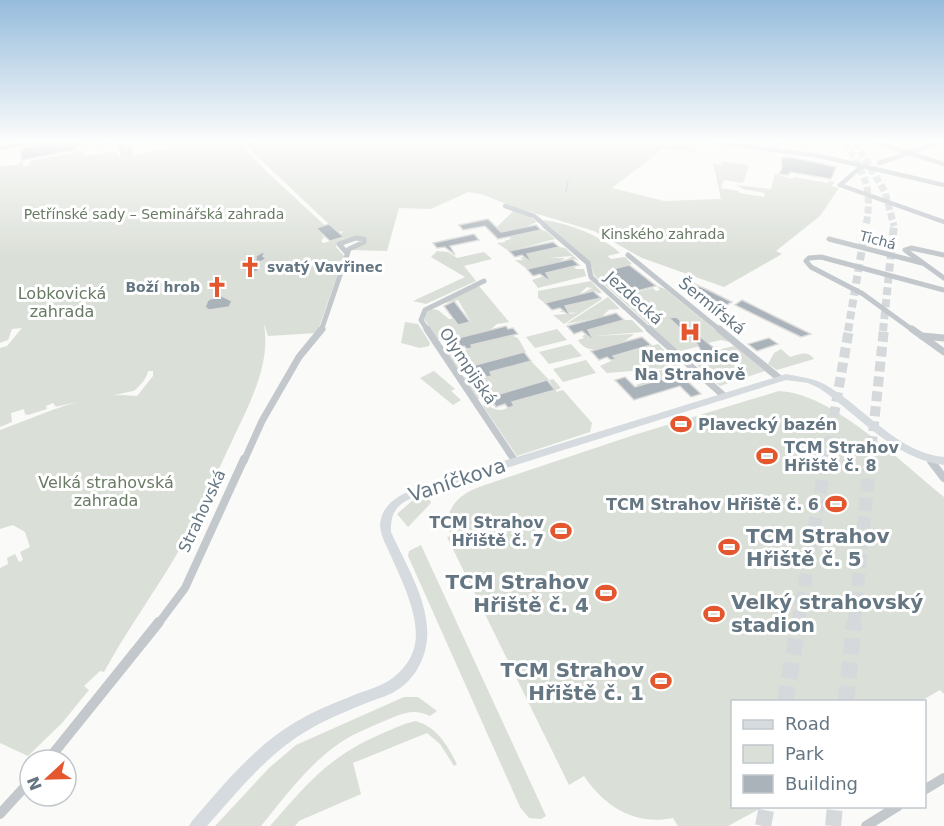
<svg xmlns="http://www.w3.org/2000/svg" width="944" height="826" font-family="'DejaVu Sans',sans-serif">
<rect width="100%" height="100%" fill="#fafaf8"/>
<g fill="#dadfd7">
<path d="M 168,142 L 238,142 L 266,171 L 333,233 L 321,234 L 324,238 L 321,240 L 323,243 L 344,238 L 341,234 L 343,231 L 338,232 L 333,228 L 242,142 L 623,142 L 627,143 L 623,147 L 632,149 L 637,145 L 645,145 L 640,142 L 693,142 L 696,152 L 663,149 L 612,188 L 664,201 L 721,199 L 713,163 L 721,165 L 722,161 L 749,165 L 743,183 L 724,180 L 721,188 L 739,191 L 739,193 L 764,197 L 765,193 L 743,189 L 737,185 L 771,189 L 775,174 L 792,179 L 794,177 L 828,183 L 829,181 L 835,182 L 831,186 L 839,188 L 820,216 L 776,251 L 782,254 L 724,287 L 642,258 L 594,231 L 514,207 L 481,194 L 468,192 L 431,209 L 399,208 L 387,251 L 351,250 L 365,243 L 366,238 L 337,243 L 336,247 L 344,256 L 317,333 L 268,336 L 264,324 C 271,366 249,404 232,441 C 212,482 195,525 171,564 C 149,600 124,635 104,672 L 100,671 L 84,686 L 89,690 L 62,723 L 28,756 L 0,743 L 0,568 L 8,564 L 7,558 L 15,554 L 19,562 L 23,560 L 20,552 L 30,547 L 25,532 L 13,525 L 0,529 L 0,430 C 39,416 81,395 123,395 C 128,395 132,396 137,396 L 153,376 L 153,371 L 148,371 C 147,378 140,386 135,390 C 131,393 68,403 56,407 L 53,403 L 46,406 L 47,409 L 28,415 L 25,414 L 24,409 L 11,413 L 12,422 L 0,427 L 0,348 L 7,346 L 22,328 L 12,329 L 8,340 L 0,343 L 0,166 L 19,165 L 19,162 L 22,161 L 24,166 L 30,165 L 29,161 L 84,151 L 86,156 L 116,151 L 118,156 L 122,157 L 170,148 Z"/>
<path d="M 513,211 L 529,216 L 537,222 L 523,228 L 493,234 L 492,232 Z"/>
<path d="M 543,220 C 568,223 602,236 620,253 L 607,256 L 611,259 L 625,257 L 632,264 L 607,270 L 615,277 L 611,277 L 612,280 L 618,280 L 633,293 L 653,288 L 656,291 L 660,290 L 657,286 L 665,289 L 730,342 L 721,340 L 708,343 L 676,317 L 670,319 L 700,346 L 681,351 L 677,350 L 594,275 L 590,263 Z"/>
<path d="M 541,230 L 546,231 L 555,239 L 509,251 L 497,243 L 506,242 L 504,241 L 511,239 L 510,237 Z"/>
<path d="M 559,247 L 565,248 L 579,261 L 574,259 L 564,261 L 573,256 L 548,258 L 565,258 L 559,262 L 527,269 L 515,260 L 524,260 L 520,258 L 528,256 L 527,254 Z"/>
<path d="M 437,251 L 448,252 L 457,258 L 484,252 L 492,259 L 464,266 L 476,281 L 426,304 L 413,301 L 465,277 L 431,257 Z"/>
<path d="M 573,266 L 576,269 L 584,269 L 586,276 L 538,288 L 532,280 L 547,275 L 546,273 Z"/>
<path d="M 591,281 L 602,293 L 598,293 L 595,291 L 583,293 L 592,288 L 587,287 L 578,295 L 545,303 L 538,298 L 538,291 Z"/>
<path d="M 479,286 L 509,322 L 497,324 L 490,330 L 450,340 L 447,337 L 438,339 L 424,319 L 425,314 L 431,309 L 438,310 L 449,319 L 453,319 L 458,325 L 471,322 L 458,300 L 441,304 Z"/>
<path d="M 608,297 L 620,309 L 591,311 L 609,310 L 601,317 L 566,324 Z"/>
<path d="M 601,298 L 602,299 L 564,324 L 553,315 L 579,313 L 559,312 L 567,309 L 565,306 Z"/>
<path d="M 624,320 L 632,320 L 644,332 L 593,336 L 634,334 C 621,346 588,359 578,340 L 584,338 L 582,336 L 590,333 L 588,330 Z"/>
<path d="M 405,322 L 418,324 L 430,343 L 429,346 L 420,348 L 401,343 Z"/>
<path d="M 557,329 L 567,340 L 535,348 L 526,337 Z"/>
<path d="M 510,335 L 518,338 L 526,352 L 458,369 L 443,348 L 456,355 L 464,354 L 464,351 L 472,348 L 471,345 Z"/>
<path d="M 571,344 L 582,356 L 549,364 L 539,352 Z"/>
<path d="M 658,344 L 681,367 L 607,373 L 600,366 L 615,359 L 613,356 Z"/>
<path d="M 734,346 L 765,371 L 720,386 L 687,356 L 695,353 L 704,361 L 724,355 L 721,349 Z"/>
<path d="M 781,349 L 790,357 C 800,354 808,350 814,359 L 777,370 L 768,364 L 774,353 Z"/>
<path d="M 586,360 L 596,373 L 563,382 L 553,369 Z"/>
<path d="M 531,361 L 549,380 L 553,379 L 561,388 L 556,390 L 556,392 L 563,390 L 592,423 L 590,432 L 517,456 L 483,406 L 486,404 C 497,412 501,411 513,406 L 512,402 L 555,390 L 549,380 L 478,399 L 461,375 L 475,383 L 483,381 L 483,379 L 492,375 L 491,372 Z"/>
<path d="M 684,368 L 691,375 L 683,377 L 680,374 L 638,386 L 636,385 L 645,382 L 652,371 Z"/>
<path d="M 434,371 L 455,389 L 451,391 L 461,400 L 453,405 L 420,378 Z"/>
<path d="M 779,391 C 832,393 901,462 944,497 L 944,694 L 940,690 L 919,702 L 732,702 L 732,806 L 763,807 L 728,826 L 678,826 L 673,818 C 635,826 604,806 584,776 L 569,785 L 447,537 L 451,536 C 441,511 458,495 479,487 L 634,435 Z"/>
<path d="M 428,495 L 431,503 L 408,527 L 397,514 L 413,500 Z"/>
<path d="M 421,545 L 546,816 L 541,819 L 529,818 L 520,807 L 408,556 L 409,551 Z"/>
<path d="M 404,697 L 418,697 L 437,711 L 430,716 C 412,707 399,715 382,722 C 366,729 350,735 337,745 C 307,766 284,798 261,826 L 215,826 L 269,768 L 296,745 Z"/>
<path d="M 416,721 C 438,728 447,745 457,764 L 454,766 L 440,744 L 427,733 L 353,763 L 361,794 L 299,821 L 295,826 L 270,826 C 307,784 328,757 381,734 C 393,729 404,723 416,721 Z"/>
</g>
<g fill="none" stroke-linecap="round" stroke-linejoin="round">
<g stroke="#bbc7cb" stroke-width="1.5">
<path d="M 124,146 L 125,154"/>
<path d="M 566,191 L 568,181"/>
</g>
</g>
<g fill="#aab3b9" stroke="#dcdcda" stroke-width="1.5">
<path d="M 37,142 L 85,142 L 85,145 L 74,147 L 75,150 L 22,160 L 20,149 L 34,146 Z"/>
<path d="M 789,157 L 819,163 L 836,167 L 831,179 L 790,172 L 788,175 L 779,174 L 782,168 L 781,158 Z"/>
<path d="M 488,219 L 501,232 L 536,225 L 541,230 L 498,239 L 485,226 L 463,230 L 459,225 Z"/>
<path d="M 329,224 L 338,232 L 344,237 L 330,241 L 316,228 Z"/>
<path d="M 474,234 L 479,240 L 450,246 L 455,255 L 445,247 L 437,248 L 433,243 Z"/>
<path d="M 553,242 L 559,247 L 527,254 L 532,263 L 522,255 L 515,257 L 509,251 Z"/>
<path d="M 266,250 L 263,256 L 266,259 L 258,263 L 258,271 L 250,273 L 243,269 L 243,263 L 256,260 L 256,256 Z"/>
<path d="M 572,259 L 579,265 L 546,273 L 551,282 L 540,274 L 533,276 L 527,269 Z"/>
<path d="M 629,265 L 637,271 L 656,286 L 633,292 L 609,270 Z"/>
<path d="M 694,284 L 708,290 L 732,302 L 725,306 L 686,287 Z"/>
<path d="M 593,291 L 601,298 L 565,306 L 571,317 L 560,308 L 552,310 L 545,303 Z"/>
<path d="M 220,295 L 232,301 L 229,307 L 209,310 L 205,307 L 208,300 Z"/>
<path d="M 742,300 L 776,317 L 811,334 L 801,337 L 735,305 Z"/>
<path d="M 454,301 L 470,322 L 458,325 L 444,306 Z"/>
<path d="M 616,313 L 624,320 L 588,330 L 594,341 L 582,331 L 574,334 L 567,326 Z"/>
<path d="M 676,317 L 714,348 L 717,347 L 725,354 L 704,361 L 696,353 L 702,352 L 697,344 L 669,318 Z"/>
<path d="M 506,326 L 508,329 L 513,328 L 518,334 L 471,345 L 472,348 L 467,349 L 464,346 L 456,349 L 450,340 Z"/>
<path d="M 642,337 L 651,345 L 613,356 L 616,359 L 611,360 L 607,357 L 599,360 L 591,351 Z"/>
<path d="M 769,338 L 778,344 L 757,351 L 748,344 Z"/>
<path d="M 524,352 L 531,361 L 490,372 L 492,376 L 487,377 L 484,374 L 475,376 L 468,367 Z"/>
<path d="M 680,374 L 701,394 L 691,397 L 680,386 L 634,400 L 615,380 L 625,377 L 635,387 Z"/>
<path d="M 547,380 L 555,390 L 512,402 L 514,406 L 508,408 L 505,404 L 496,407 L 489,397 Z"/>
</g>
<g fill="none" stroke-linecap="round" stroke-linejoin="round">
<g stroke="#d5d9db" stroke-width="7" stroke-dasharray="7 3" stroke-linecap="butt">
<path d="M 845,142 C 864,174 873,187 866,226"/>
<path d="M 855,142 L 885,192 L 894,226"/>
</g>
<g stroke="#d5d9db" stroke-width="8" stroke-dasharray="8 4" stroke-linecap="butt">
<path d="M 848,331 L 866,225"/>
<path d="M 883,331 L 894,225"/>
</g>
<g stroke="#d5d9db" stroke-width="10" stroke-dasharray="10 5" stroke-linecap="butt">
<path d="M 826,461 L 849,329"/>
<path d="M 870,461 L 884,329"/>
</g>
<g stroke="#d5d9db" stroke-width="13" stroke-dasharray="13 6" stroke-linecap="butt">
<path d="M 798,624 L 826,459"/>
<path d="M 854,624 L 870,459"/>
</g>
<g stroke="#d5d9db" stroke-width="16" stroke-dasharray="16 8" stroke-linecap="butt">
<path d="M 785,702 L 799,622"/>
<path d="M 846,702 L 854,622"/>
<path d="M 763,826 L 767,806"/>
<path d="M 833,826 L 835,806"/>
</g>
<g stroke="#c3c8cc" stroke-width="4.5">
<path d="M 119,142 L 123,155 L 130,154 L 128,142"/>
<path d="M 715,142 L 820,156 L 944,185"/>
<path d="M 875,142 L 944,164"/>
<path d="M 102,144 L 110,142"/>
<path d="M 0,148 L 33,142"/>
<path d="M 770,150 L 780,142"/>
<path d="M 879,163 L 941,142"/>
<path d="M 862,166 L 840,185 L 944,222"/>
<path d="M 505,206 L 534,216 L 546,226"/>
</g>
<g stroke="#c3c8cc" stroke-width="5">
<path d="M 544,225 L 588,263 L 591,277 L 651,331"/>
<path d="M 829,239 L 922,263"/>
<path d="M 628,255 L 721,331"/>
<path d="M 944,255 L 911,248 L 905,250 L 944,278"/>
<path d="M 321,331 L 349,249 L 364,242 L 364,239 L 356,238 L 339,244 L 347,253"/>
<path d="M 428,331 L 421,320 L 425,310 L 484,281"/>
<path d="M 914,331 L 863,294 L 811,267 L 806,261 L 809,258 L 821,257 L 944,290"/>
</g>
<g stroke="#c3c8cc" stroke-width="7">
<path d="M 427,329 L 515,461"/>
<path d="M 649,329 L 723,395"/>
<path d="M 719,329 L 779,378"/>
<path d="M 912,329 L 944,352"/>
<path d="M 922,336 L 944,338"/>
<path d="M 244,461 L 262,421 L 299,357 L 322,329"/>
</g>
<g stroke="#c3c8cc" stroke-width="8">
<path d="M 931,461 L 944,478"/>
<path d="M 158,624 L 185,588 L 244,459"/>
</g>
<g stroke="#c3c8cc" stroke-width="10">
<path d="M 48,760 L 159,622"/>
<path d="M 924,790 L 944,778"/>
<path d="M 0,814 L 30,781"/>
<path d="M 866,826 L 898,806"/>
</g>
<g fill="#d6dbdf" fill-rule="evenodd">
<path d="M 939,142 L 944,142 L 944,144 Z"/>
<path d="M 786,374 C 800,377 814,378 826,385 C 864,407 898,453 944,457 L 944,465 C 896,460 857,414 819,388 L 808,383 L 786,380 L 424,494 C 402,501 390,507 391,532 C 409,572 443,622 419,666 C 414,676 405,686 394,692 C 387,696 377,699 369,702 C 349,710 329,718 310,729 C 269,752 238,791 207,826 L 189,826 L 192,821 C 224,784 257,743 301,719 C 320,708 340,701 359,693 C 368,690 377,687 385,683 C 396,677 407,666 412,654 C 425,625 402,581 390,554 C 386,545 380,535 380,524 C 382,504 399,495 416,488 Z"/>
</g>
<path stroke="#a2aab0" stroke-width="1.5" d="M 0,148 L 35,142"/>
</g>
<linearGradient id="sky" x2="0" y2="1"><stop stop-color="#96bcdc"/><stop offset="0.55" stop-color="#fdfdfc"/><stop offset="1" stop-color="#fdfdfc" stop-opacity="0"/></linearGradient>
<rect width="944" height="258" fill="url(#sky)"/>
<defs>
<symbol id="church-bare" viewBox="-9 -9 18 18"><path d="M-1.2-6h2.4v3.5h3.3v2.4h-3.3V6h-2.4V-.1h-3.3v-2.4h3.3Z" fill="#e4572e" stroke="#fff" stroke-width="2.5" paint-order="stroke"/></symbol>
<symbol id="hospital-bare" viewBox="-9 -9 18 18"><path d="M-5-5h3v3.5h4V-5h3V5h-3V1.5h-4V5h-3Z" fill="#e4572e" stroke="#fff" stroke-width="2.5" paint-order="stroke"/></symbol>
<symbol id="stadium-bare" viewBox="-9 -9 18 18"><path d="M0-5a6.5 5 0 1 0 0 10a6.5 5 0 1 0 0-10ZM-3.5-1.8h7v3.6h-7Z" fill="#e4572e" stroke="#fff" stroke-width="2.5" paint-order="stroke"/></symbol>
</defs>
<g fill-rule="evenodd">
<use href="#church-bare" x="235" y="252" width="30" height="30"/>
<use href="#church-bare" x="202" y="272" width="30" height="30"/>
<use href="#hospital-bare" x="675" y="317" width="30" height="30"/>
<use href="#stadium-bare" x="666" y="409" width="30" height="30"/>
<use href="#stadium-bare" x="752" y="441" width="30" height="30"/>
<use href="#stadium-bare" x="821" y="489" width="30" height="30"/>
<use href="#stadium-bare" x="546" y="516" width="30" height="30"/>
<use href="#stadium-bare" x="714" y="532" width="30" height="30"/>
<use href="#stadium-bare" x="591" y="578" width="30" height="30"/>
<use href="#stadium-bare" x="699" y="599" width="30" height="30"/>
<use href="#stadium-bare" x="646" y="666" width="30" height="30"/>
</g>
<g text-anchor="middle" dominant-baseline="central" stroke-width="6" stroke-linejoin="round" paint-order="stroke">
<g font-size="14" fill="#687a64" stroke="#fff">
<text x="154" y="214">Petřínské sady – Seminářská zahrada</text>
<text x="663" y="234">Kinského zahrada</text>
</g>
<g font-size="14" fill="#657683" stroke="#fff">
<text transform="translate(878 240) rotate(15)">Tichá</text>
</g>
<g font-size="14" font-weight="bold" fill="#657683" stroke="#fff" text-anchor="start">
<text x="267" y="267">svatý Vavřinec</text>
<text x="200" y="287" text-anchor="end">Boží hrob</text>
</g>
<g font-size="16" fill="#687a64" stroke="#fff">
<text x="62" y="293">Lobkovická<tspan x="62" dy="18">zahrada</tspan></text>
<text x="106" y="482">Velká strahovská<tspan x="106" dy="18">zahrada</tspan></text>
</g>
<g font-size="16" fill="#657683" stroke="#fff">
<text transform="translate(634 298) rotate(42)">Jezdecká</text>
<text transform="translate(712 306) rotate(39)">Šermířská</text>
<text transform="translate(468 366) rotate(56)">Olympijská</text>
<text transform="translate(202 511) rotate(-65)">Strahovská</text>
</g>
<g font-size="16" font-weight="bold" fill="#657683" stroke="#fff" text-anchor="start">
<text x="690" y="356" text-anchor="middle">Nemocnice<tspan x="690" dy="18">Na Strahově</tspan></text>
<text x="698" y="424">Plavecký bazén</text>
<text x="784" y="447">TCM Strahov<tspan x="784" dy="18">Hřiště č. 8</tspan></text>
<text x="819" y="504" text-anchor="end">TCM Strahov Hřiště č. 6</text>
<text x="544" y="522" text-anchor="end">TCM Strahov<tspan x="544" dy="18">Hřiště č. 7</tspan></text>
</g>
<g font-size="20" fill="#657683" stroke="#fff">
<text transform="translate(457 480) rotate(-18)">Vaníčkova</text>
</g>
<g font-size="20" font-weight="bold" fill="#657683" stroke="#fff" text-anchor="start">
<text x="746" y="536">TCM Strahov<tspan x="746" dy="23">Hřiště č. 5</tspan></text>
<text x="589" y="582" text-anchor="end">TCM Strahov<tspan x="589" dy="23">Hřiště č. 4</tspan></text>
<text x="731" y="602">Velký strahovský<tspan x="731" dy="23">stadion</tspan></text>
<text x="644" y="670" text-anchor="end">TCM Strahov<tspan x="644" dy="23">Hřiště č. 1</tspan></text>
</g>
</g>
<rect x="731" y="700" width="195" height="108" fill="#ffffff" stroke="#c1c8cd" stroke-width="1.5"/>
<rect x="743" y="720" width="30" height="9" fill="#d6dbdf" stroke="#c1c8cd" stroke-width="1.5"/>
<text x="785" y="730" font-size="18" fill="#657683">Road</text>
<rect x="743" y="745" width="30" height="18" fill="#dadfd7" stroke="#c1c8cd" stroke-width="1.5"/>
<text x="785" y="760" font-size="18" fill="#657683">Park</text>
<rect x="743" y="775" width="30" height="18" fill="#aab3b9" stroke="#c1c8cd" stroke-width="1.5"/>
<text x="785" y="790" font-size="18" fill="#657683">Building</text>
<g transform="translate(48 778) rotate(248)"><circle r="28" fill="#ffffff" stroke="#c1c8cd" stroke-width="1.5"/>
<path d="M0-4.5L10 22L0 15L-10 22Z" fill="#e4572e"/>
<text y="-9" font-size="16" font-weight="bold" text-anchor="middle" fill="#657683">N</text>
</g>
</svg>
